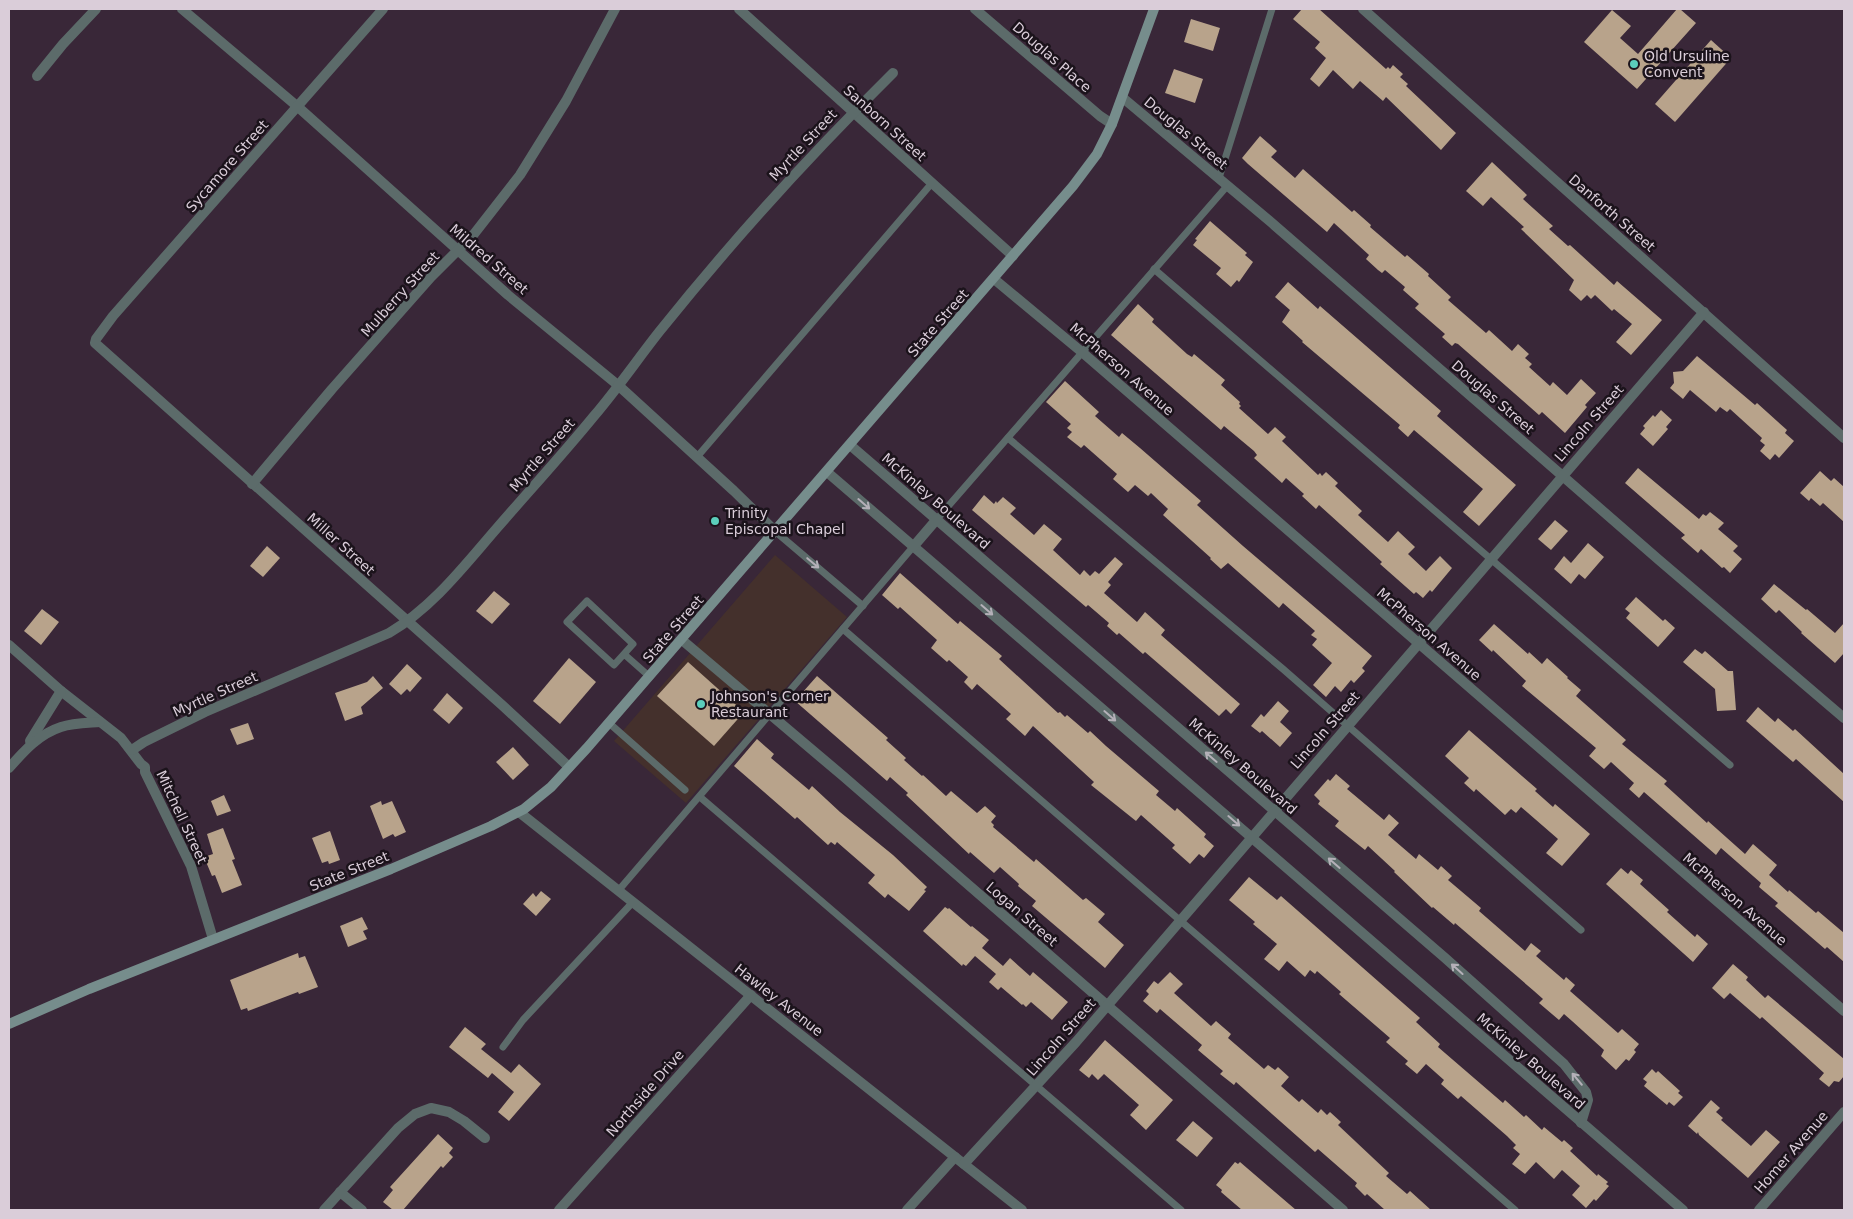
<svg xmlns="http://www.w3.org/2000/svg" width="1853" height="1219" font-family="'DejaVu Sans',sans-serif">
<rect width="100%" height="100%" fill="#392738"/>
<path fill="#44302c" d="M 775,555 L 847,617 L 686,803 L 614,741 Z"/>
<g fill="#b8a38b">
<path d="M 1302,9 L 1319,9 L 1386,69 L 1388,67 L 1390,69 L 1393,65 L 1403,74 L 1400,77 L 1408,84 L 1406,86 L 1456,133 L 1441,150 L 1386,97 L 1383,101 L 1360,81 L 1353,89 L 1333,70 L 1319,87 L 1310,79 L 1326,58 L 1315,48 L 1320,42 L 1293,19 Z"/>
<path d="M 1677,9 L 1680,9 L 1696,23 L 1637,89 L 1584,42 L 1612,10 L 1631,26 L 1620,38 L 1638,54 Z"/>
<path d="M 1191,19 L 1220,28 L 1213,51 L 1184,42 Z"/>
<path d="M 1711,40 L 1731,58 L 1675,122 L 1655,104 Z"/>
<path d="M 1174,69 L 1203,79 L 1195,103 L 1165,93 Z"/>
<path d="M 1260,136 L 1277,151 L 1271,157 L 1295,178 L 1303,169 L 1352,212 L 1354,210 L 1371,225 L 1370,227 L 1405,257 L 1407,255 L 1429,274 L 1428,276 L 1451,297 L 1448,300 L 1486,333 L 1489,330 L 1512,351 L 1518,344 L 1529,354 L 1525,358 L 1532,364 L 1529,367 L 1550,386 L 1553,382 L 1567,395 L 1581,379 L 1596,393 L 1585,405 L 1587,407 L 1565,433 L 1542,412 L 1539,415 L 1458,344 L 1455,343 L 1452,346 L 1442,337 L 1445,334 L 1415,308 L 1419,304 L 1403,290 L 1405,287 L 1385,270 L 1382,273 L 1378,270 L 1366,259 L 1369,255 L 1334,223 L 1327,232 L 1248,164 L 1242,158 Z"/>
<path d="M 1492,162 L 1527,195 L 1523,199 L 1553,226 L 1549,229 L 1568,246 L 1570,245 L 1614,285 L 1617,281 L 1662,320 L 1631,355 L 1616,342 L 1632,324 L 1614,309 L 1612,311 L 1595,295 L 1591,299 L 1587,295 L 1581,301 L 1569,290 L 1574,280 L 1521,229 L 1524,227 L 1491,197 L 1483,206 L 1466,191 Z"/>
<path d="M 1210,221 L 1247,253 L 1245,255 L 1253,262 L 1239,282 L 1237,280 L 1231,287 L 1216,274 L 1221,268 L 1193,245 L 1197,240 L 1195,239 Z"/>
<path d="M 1288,282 L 1318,309 L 1320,306 L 1441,411 L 1437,416 L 1516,485 L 1479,526 L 1463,512 L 1483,489 L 1414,430 L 1408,437 L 1398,428 L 1400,425 L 1302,342 L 1303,341 L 1282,322 L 1290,310 L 1275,297 Z"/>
<path d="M 1138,304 L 1154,319 L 1152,322 L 1187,354 L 1192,357 L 1194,354 L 1225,380 L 1221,385 L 1240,402 L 1239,404 L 1241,406 L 1239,408 L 1268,434 L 1275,427 L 1286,437 L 1282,441 L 1318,475 L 1320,473 L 1322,476 L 1326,472 L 1338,483 L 1335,486 L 1362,511 L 1358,515 L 1388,542 L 1398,531 L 1415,547 L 1408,554 L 1426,571 L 1440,556 L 1452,568 L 1432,592 L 1430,590 L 1423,598 L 1416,592 L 1414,594 L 1380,564 L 1382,562 L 1319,505 L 1316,509 L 1302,496 L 1304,494 L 1286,478 L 1282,483 L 1254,458 L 1257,455 L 1254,451 L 1224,426 L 1221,430 L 1111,335 Z"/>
<path d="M 1697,356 L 1755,405 L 1757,403 L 1787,430 L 1785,433 L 1794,441 L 1779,458 L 1775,454 L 1770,460 L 1760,451 L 1765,445 L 1760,441 L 1762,438 L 1730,409 L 1727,412 L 1720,407 L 1716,412 L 1690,390 L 1683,399 L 1670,388 L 1674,383 L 1673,372 L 1683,371 Z"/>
<path d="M 1065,381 L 1099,412 L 1095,416 L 1119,437 L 1122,433 L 1140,448 L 1201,501 L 1197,505 L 1243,546 L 1372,656 L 1362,668 L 1365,671 L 1354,683 L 1351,680 L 1341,692 L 1335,686 L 1326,697 L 1313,685 L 1332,663 L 1312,645 L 1317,639 L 1311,635 L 1315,631 L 1283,603 L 1279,608 L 1228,563 L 1221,569 L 1210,559 L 1211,558 L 1163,515 L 1168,509 L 1151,493 L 1148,496 L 1135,485 L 1128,492 L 1113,479 L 1117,474 L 1084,445 L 1081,448 L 1067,437 L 1072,432 L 1067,428 L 1071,424 L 1046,402 Z"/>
<path d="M 1661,410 L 1672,420 L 1666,427 L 1668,429 L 1653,446 L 1640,434 L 1645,428 L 1643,426 L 1653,415 L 1655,417 Z"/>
<path d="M 1638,468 L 1699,519 L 1703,514 L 1706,516 L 1710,512 L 1724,523 L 1718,529 L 1738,546 L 1733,551 L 1742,559 L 1730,573 L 1724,567 L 1722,568 L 1701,549 L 1698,553 L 1681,538 L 1685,535 L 1625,483 Z"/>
<path d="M 1820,471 L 1831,481 L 1834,478 L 1844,487 L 1844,522 L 1823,503 L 1820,506 L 1811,498 L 1809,501 L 1800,493 Z"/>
<path d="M 984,495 L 994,504 L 996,501 L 997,503 L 1003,497 L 1016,508 L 1010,514 L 1034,535 L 1044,524 L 1062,539 L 1053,550 L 1080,575 L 1084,570 L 1090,576 L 1095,571 L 1099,574 L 1115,557 L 1123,564 L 1108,582 L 1111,585 L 1104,593 L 1137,622 L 1145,612 L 1165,630 L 1161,635 L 1240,704 L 1231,714 L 1226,709 L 1219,716 L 1145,652 L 1143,654 L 1119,633 L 1117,635 L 1107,626 L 1109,623 L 1088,605 L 1086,607 L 972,510 Z"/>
<path d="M 1555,520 L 1568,531 L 1551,550 L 1538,539 Z"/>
<path d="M 1588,543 L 1604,557 L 1585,579 L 1579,574 L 1571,584 L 1554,569 L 1564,556 L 1571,563 Z"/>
<path d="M 267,546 L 280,558 L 263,577 L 250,566 Z"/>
<path d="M 900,573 L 958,624 L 960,621 L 1002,656 L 999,659 L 1058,713 L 1060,712 L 1065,717 L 1067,715 L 1088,733 L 1090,731 L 1106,746 L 1159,791 L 1156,795 L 1175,811 L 1177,808 L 1206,834 L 1204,837 L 1214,846 L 1204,858 L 1199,854 L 1190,864 L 1172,848 L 1175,845 L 1141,815 L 1136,821 L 1091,785 L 1094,782 L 1033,726 L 1025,736 L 1006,719 L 1011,714 L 977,684 L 972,690 L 964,682 L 968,677 L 949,660 L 947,662 L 931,648 L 937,640 L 900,607 L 898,609 L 882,595 Z"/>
<path d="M 1774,584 L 1806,610 L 1807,609 L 1835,633 L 1844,623 L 1844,653 L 1835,663 L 1801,633 L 1802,632 L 1779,610 L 1776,613 L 1761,599 Z"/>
<path d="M 494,591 L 510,604 L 492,624 L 476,611 Z"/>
<path d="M 1636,597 L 1663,621 L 1665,619 L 1675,628 L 1658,647 L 1626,618 L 1630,613 L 1625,609 Z"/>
<path d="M 42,609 L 59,622 L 41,645 L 24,631 Z"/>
<path d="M 1494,624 L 1528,654 L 1529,652 L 1542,664 L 1547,658 L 1568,677 L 1567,678 L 1581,690 L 1576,696 L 1626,740 L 1622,744 L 1667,781 L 1664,784 L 1707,823 L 1708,821 L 1745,854 L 1753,844 L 1777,865 L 1769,875 L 1788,892 L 1789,890 L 1816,913 L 1818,911 L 1844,933 L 1844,962 L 1827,947 L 1825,949 L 1782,912 L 1775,906 L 1778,903 L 1759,887 L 1761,883 L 1721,848 L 1716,855 L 1644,792 L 1639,798 L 1629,789 L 1634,783 L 1611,762 L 1604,769 L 1589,756 L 1596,748 L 1522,686 L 1526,681 L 1493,650 L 1492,652 L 1479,640 Z"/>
<path d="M 1695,649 L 1702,654 L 1705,651 L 1728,671 L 1733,671 L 1736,710 L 1717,711 L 1715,689 L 1683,662 Z"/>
<path d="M 569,658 L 596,682 L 560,724 L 533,701 Z"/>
<path d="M 688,662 L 744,712 L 714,746 L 657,696 Z"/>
<path d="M 407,664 L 422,678 L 410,692 L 407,689 L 401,695 L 389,684 Z"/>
<path d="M 373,676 L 383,688 L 361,707 L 363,714 L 345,721 L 335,693 L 367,682 Z"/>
<path d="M 817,676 L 888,738 L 886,740 L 906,758 L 904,760 L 922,776 L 923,775 L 946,796 L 951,791 L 977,813 L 985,806 L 996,816 L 991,822 L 994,825 L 993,827 L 1034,862 L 1036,859 L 1083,900 L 1086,898 L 1105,914 L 1098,922 L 1124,945 L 1105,968 L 1032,906 L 1036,901 L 1018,886 L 1019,884 L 1000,867 L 994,873 L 970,852 L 969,854 L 906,795 L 908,793 L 890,777 L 887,781 L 795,701 Z"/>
<path d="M 447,693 L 463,708 L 449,724 L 433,710 Z"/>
<path d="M 1278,701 L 1289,711 L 1280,722 L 1292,733 L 1280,747 L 1262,731 L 1260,733 L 1251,726 L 1261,714 L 1264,717 Z"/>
<path d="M 1758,707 L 1775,722 L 1778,718 L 1793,731 L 1795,729 L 1844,774 L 1844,802 L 1796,759 L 1793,762 L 1746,721 Z"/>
<path d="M 248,723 L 254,739 L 237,745 L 230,729 Z"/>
<path d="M 1469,730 L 1537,789 L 1535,791 L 1553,807 L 1555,804 L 1590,834 L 1562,866 L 1546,853 L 1558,839 L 1521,807 L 1516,813 L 1511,809 L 1505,815 L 1476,789 L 1474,792 L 1464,783 L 1469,778 L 1445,756 Z"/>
<path d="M 757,739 L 774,754 L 771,758 L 809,790 L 812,786 L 840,812 L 893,855 L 927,887 L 924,890 L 926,891 L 909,911 L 888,894 L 885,898 L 868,883 L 875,875 L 837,842 L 835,845 L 831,842 L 828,845 L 797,817 L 795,819 L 734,766 Z"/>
<path d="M 513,747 L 529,765 L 513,780 L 496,762 Z"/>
<path d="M 1336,774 L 1350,786 L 1347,789 L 1384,820 L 1389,814 L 1399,823 L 1388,835 L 1416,859 L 1419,854 L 1438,870 L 1441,866 L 1452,876 L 1448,880 L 1481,908 L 1479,911 L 1525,951 L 1531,943 L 1541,951 L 1536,956 L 1564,980 L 1566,977 L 1575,985 L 1570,991 L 1618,1033 L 1622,1029 L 1639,1044 L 1634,1050 L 1636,1052 L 1629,1061 L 1626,1059 L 1616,1070 L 1601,1056 L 1604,1050 L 1572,1021 L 1564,1014 L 1559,1020 L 1539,1003 L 1543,999 L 1534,991 L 1455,923 L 1454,925 L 1433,907 L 1432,908 L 1394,872 L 1395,871 L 1368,846 L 1365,850 L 1335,826 L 1339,821 L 1318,804 L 1320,801 L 1314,795 L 1328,779 L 1330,781 Z"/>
<path d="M 224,795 L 231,811 L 217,816 L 211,801 Z"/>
<path d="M 381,801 L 382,805 L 392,801 L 406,832 L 395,837 L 393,834 L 383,839 L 370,806 Z"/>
<path d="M 223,828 L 235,859 L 232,860 L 242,885 L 222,893 L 215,875 L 212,876 L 204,857 L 213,854 L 207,834 Z"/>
<path d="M 330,831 L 340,860 L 329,864 L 328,861 L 322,863 L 312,838 Z"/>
<path d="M 1621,868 L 1628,874 L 1631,870 L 1643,880 L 1640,884 L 1669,910 L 1667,912 L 1695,937 L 1697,934 L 1708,944 L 1693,962 L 1606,884 Z"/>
<path d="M 1249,877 L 1277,900 L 1281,896 L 1420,1018 L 1416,1022 L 1440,1044 L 1438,1047 L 1503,1103 L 1505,1100 L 1524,1117 L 1526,1115 L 1542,1130 L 1544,1127 L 1562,1142 L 1564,1140 L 1573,1148 L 1570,1151 L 1597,1176 L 1598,1174 L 1608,1182 L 1606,1184 L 1609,1186 L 1596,1201 L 1594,1199 L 1586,1208 L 1572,1195 L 1580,1186 L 1562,1170 L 1554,1179 L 1536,1162 L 1525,1174 L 1512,1164 L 1520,1154 L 1513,1148 L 1516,1145 L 1507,1136 L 1461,1096 L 1458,1099 L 1441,1084 L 1444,1080 L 1426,1064 L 1417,1074 L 1405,1064 L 1408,1061 L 1386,1042 L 1390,1038 L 1339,994 L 1341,992 L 1317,971 L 1315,974 L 1310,970 L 1305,977 L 1287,961 L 1279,971 L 1264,959 L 1277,944 L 1253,924 L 1255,922 L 1229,900 Z"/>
<path d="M 541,891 L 551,899 L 536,916 L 523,904 L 533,893 L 536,897 Z"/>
<path d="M 945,907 L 948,909 L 949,908 L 971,927 L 972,926 L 989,940 L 982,948 L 1003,966 L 1010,958 L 1030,976 L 1033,972 L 1068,1002 L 1052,1020 L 1031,1002 L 1026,1007 L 1023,1004 L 1022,1005 L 1001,987 L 998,990 L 989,982 L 996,974 L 975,956 L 966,966 L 963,964 L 962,966 L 923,931 Z"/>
<path d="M 362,917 L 368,929 L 363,931 L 367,939 L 348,947 L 340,926 Z"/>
<path d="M 298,953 L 299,958 L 305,956 L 318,987 L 299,994 L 298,992 L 248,1011 L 247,1008 L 241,1010 L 230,980 Z"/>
<path d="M 1733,964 L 1748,977 L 1746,980 L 1765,998 L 1768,995 L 1844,1059 L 1844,1076 L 1839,1082 L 1834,1081 L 1829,1087 L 1819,1079 L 1824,1073 L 1762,1017 L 1760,1019 L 1730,993 L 1724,999 L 1712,988 Z"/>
<path d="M 1170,972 L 1183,984 L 1174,993 L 1211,1026 L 1216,1021 L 1231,1034 L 1228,1038 L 1264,1069 L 1268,1065 L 1275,1070 L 1278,1067 L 1289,1077 L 1281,1086 L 1299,1102 L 1302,1099 L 1318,1113 L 1321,1109 L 1327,1115 L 1330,1112 L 1341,1122 L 1338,1125 L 1389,1173 L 1386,1176 L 1407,1194 L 1410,1191 L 1431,1210 L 1385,1210 L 1367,1194 L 1365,1196 L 1355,1186 L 1357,1183 L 1318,1149 L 1315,1152 L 1236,1082 L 1234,1085 L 1220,1074 L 1223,1071 L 1198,1050 L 1202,1045 L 1160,1009 L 1157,1013 L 1143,1001 L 1149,994 L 1146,991 L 1154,981 L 1158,984 Z"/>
<path d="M 465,1027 L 486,1044 L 481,1049 L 511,1073 L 519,1064 L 541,1084 L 509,1121 L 498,1112 L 514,1092 L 492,1073 L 488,1078 L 449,1047 Z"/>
<path d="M 1105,1040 L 1173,1100 L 1146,1130 L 1130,1115 L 1139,1105 L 1104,1074 L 1098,1080 L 1092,1074 L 1089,1078 L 1079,1070 Z"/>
<path d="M 1652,1069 L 1656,1073 L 1658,1071 L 1680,1091 L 1678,1093 L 1683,1097 L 1674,1106 L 1669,1102 L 1667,1105 L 1644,1086 L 1647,1082 L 1643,1079 Z"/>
<path d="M 1711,1100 L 1720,1108 L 1716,1112 L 1723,1118 L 1721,1120 L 1751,1146 L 1766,1130 L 1780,1142 L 1748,1178 L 1699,1135 L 1698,1132 L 1697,1134 L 1688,1126 Z"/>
<path d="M 1193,1121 L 1213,1138 L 1197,1157 L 1176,1140 Z"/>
<path d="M 438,1134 L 453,1148 L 449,1153 L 453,1157 L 443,1168 L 441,1166 L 403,1210 L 393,1210 L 383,1202 L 393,1190 L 390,1187 Z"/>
<path d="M 1235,1162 L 1238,1164 L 1240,1162 L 1296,1210 L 1242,1210 L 1221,1192 L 1222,1190 L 1216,1185 Z"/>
</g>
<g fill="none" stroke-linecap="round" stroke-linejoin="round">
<g stroke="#5c6b6a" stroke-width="7">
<path d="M 1219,178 L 1272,9"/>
<path d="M 1154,269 L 1730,765"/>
<path d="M 1008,438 L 1283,669 L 1581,930"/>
<path d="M 697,457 L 932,183"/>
<path d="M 937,519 L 1228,185"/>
<path d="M 776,532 L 863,606"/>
<path d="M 843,629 L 1515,1210"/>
<path d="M 624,654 L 633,644 L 587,601 L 567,622 L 614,665 L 624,654 L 650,677"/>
<path d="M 609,723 L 685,790"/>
<path d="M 700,797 L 1181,1210"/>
<path d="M 618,891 L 913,547"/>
<path d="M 503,1047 L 523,1020 L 633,902"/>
</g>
<g stroke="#5c6b6a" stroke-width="10">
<path d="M 182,9 L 298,107 L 508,295 L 619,386 L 734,491 L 776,532"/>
<path d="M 383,9 L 113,316 L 96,339 L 95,343 L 502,705 L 569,767"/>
<path d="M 739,9 L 1013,256"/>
<path d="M 975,9 L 1100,116 L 1112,124"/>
<path d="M 1363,9 L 1844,438"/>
<path d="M 37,76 L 63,44 L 96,9"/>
<path d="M 1123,98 L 1272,223 L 1659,560 L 1844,718"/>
<path d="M 994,279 L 1083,353 L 1844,1011"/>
<path d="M 850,445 L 1444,957 L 1564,1064 L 1586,1092 L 1588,1100 L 1581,1123"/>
<path d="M 827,472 L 1251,837 L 1683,1210"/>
<path d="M 252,484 L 332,389 L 431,277 L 474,234 L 520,175 L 566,101 L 615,9"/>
<path d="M 913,547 L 937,519"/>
<path d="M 682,640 L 843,776 L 1343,1210"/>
<path d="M 9,645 L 61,691 L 121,738 L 141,764 L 145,767 L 145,772 L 191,866 L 213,939"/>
<path d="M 30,741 L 61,691"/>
<path d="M 132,750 L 144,742 L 205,712 L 389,633 C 433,607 464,566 497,528 C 529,491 563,454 594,416 C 617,389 637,360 659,332 C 732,241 810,155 893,73"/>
<path d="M 9,768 C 24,751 39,734 61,727 C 73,723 87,723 100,722"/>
<path d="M 519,812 L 1022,1210"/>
<path d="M 964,1164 L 1076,1042 L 1704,312"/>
<path d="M 340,1192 L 362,1210"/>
<path d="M 324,1210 L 398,1128 L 415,1114 L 431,1108 L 449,1112 L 464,1121 L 485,1138"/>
<path d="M 559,1210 L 751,995"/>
<path d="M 907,1210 L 955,1157"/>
<path d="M 1759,1210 L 1844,1112"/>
</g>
<path stroke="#768d8c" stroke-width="10" d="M 9,1024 L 89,989 L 391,869 L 491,826 L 524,809 L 551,787 L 587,748 L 1073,186 L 1097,154 L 1112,124 L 1154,9"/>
</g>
<defs><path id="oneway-shaft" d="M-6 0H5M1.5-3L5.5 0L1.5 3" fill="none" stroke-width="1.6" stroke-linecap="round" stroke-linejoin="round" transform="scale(1.25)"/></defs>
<g stroke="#b4b0b8">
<use href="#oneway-shaft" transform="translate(864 504) rotate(41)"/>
<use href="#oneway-shaft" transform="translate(813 563) rotate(40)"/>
<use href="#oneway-shaft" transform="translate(987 610) rotate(41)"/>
<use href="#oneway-shaft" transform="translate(1110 716) rotate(41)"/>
<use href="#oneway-shaft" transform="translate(1211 757) rotate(-139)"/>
<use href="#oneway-shaft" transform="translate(1234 821) rotate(41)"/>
<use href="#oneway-shaft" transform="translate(1334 863) rotate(-139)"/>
<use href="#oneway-shaft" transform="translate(1457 969) rotate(-138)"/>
<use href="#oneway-shaft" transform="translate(1577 1079) rotate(-130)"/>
</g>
<g fill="#5bcebb" stroke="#1b131b" stroke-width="2">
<circle cx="1634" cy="64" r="5"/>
<circle cx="715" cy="521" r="5"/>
<circle cx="701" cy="704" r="5"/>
</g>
<g text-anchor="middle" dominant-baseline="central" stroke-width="5" stroke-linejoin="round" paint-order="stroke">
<g font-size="14" fill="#dacdd9" stroke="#1b131b" text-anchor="start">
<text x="1644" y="56">Old Ursuline<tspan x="1644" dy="16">Convent</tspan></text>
<text x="725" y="513">Trinity<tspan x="725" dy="16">Episcopal Chapel</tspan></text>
<text x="711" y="696">Johnson's Corner<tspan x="711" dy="16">Restaurant</tspan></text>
</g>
<g font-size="14" fill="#dacdd9" stroke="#1b131b">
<text transform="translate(1052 57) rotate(41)">Douglas Place</text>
<text transform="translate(885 123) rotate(42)">Sanborn Street</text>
<text transform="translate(1186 133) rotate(40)">Douglas Street</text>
<text transform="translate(803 145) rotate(-47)">Myrtle Street</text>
<text transform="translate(227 166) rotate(-49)">Sycamore Street</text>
<text transform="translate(1612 213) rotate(41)">Danforth Street</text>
<text transform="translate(489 259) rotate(41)">Mildred Street</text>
<text transform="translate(400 294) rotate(-48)">Mulberry Street</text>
<text transform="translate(938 323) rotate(-49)">State Street</text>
<text transform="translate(1122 369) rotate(41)">McPherson Avenue</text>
<text transform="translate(1493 397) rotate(41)">Douglas Street</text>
<text transform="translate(1589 423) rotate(-49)">Lincoln Street</text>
<text transform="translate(542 455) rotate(-49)">Myrtle Street</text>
<text transform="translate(936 501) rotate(41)">McKinley Boulevard</text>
<text transform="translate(341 544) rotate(42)">Miller Street</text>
<text transform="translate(673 629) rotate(-49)">State Street</text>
<text transform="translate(1429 634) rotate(41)">McPherson Avenue</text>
<text transform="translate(215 694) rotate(-24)">Myrtle Street</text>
<text transform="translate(1325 730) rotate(-49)">Lincoln Street</text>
<text transform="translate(1243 766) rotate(41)">McKinley Boulevard</text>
<text transform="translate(182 817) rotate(65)">Mitchell Street</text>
<text transform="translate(349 871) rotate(-22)">State Street</text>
<text transform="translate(1735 899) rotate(41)">McPherson Avenue</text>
<text transform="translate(1022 914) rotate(41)">Logan Street</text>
<text transform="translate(779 1000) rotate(38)">Hawley Avenue</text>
<text transform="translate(1061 1037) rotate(-49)">Lincoln Street</text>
<text transform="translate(1531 1061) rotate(41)">McKinley Boulevard</text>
<text transform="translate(645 1093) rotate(-49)">Northside Drive</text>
<text transform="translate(1791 1152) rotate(-49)">Homer Avenue</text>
</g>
</g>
<rect width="1853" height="1219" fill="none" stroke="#dacdd9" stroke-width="20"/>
</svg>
